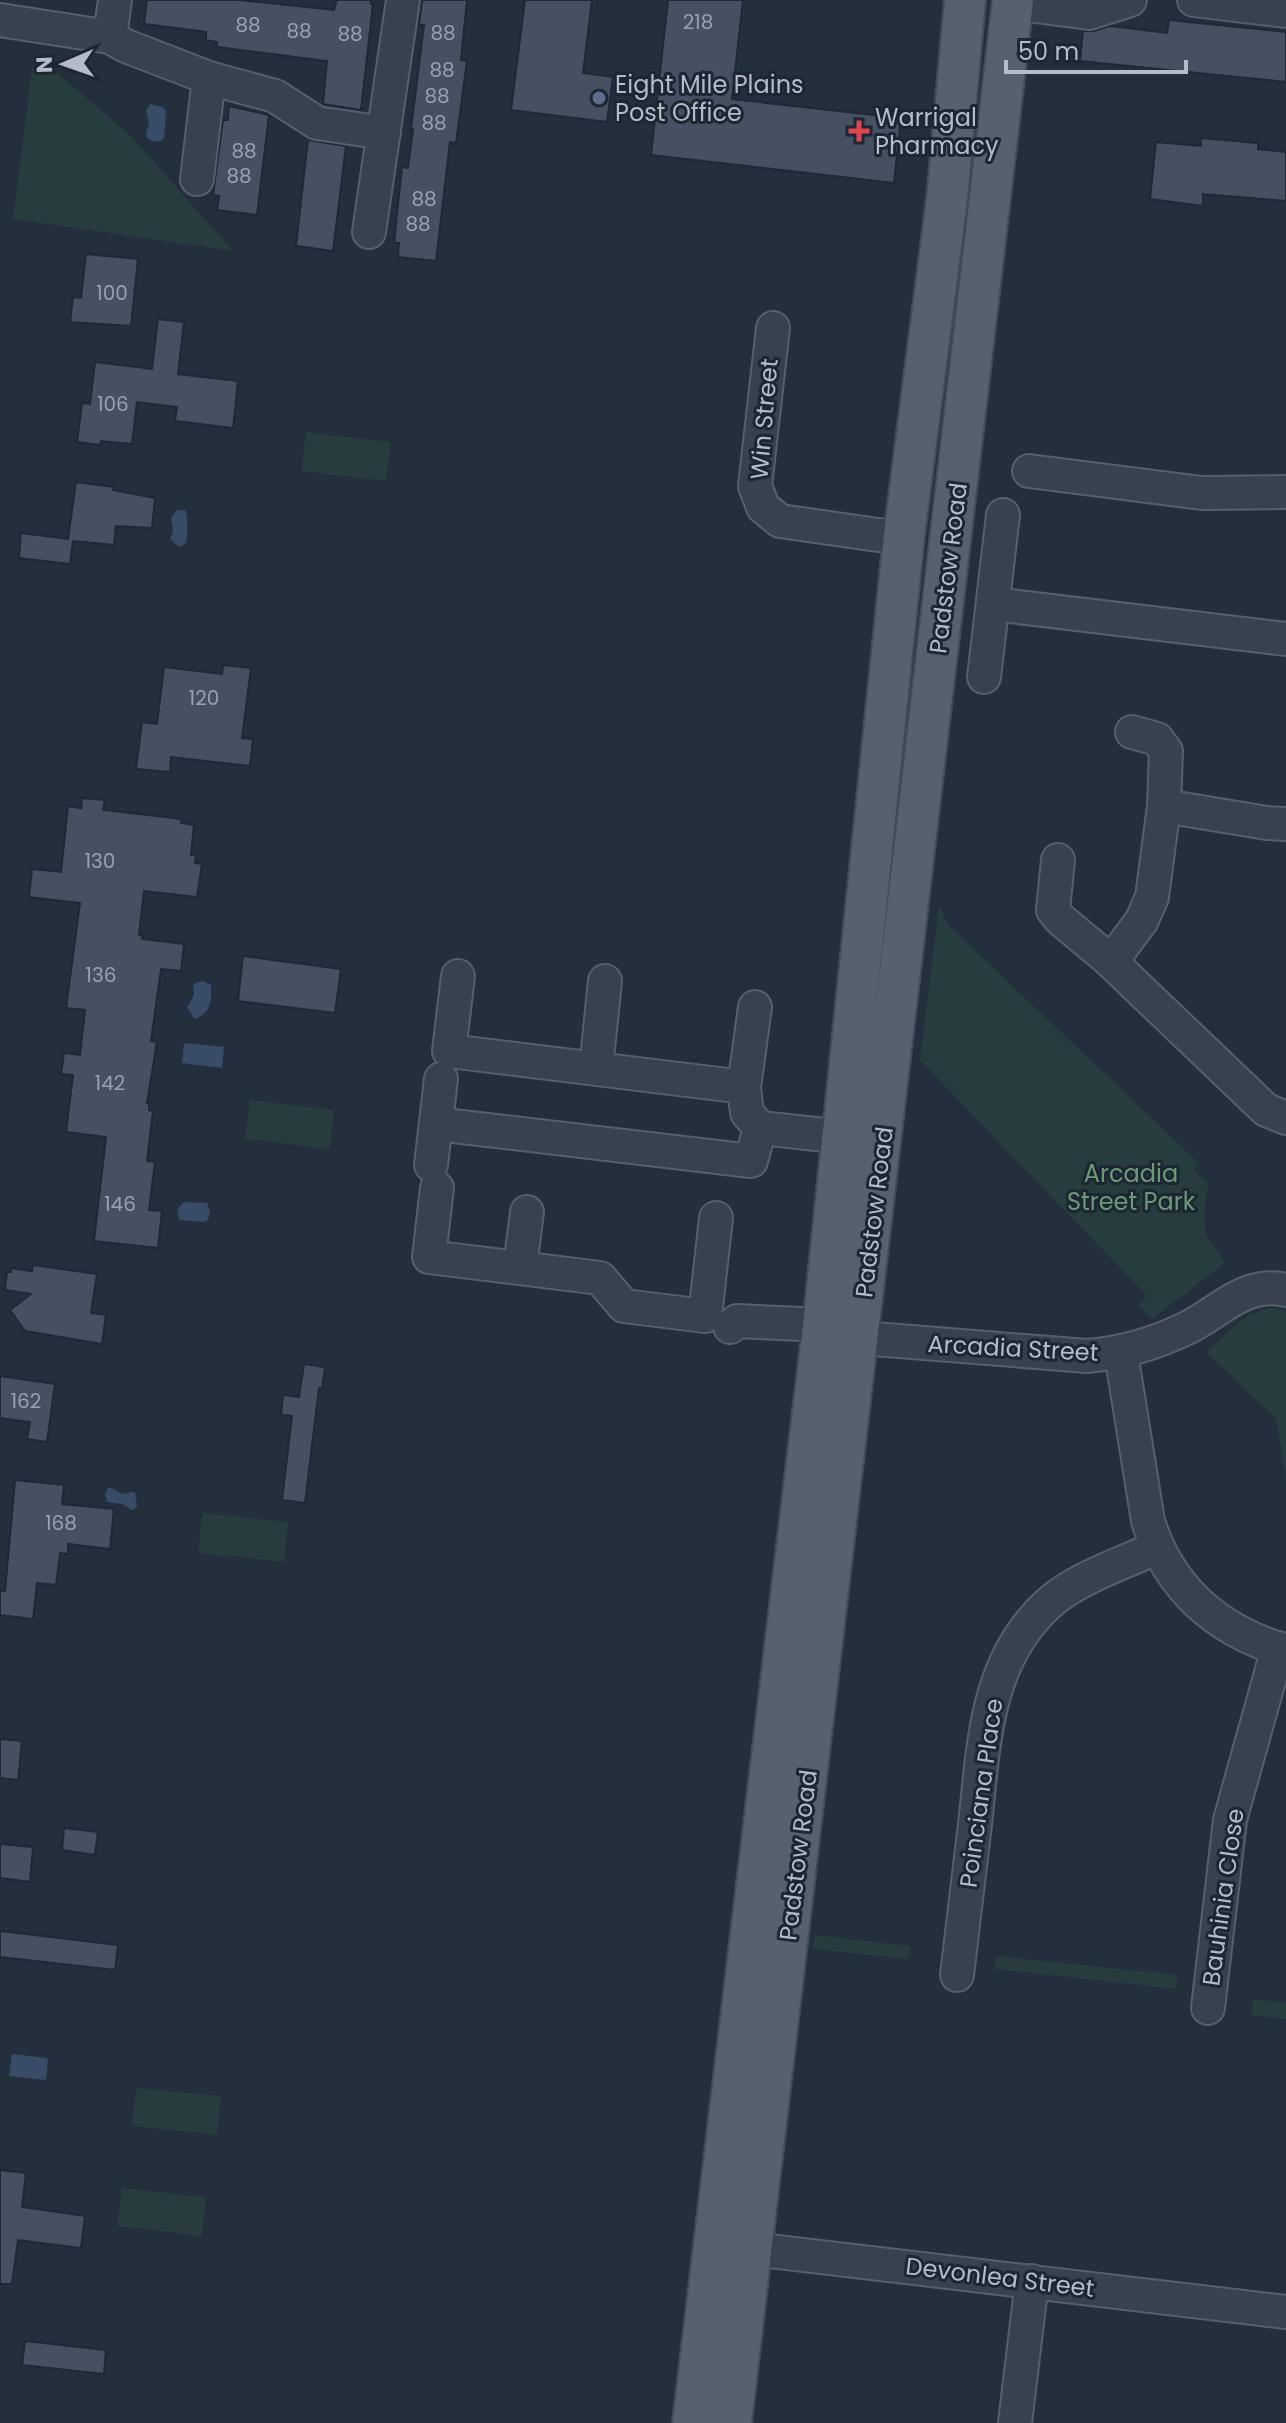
<svg xmlns="http://www.w3.org/2000/svg" width="1286" height="2423" font-family="Poppins,sans-serif">
<rect width="100%" height="100%" fill="#242f3e"/>
<g fill="#263c3f">
<path d="M 34,53 L 131,136 L 233,251 L 13,219 Z"/>
<path d="M 306,432 L 391,442 L 386,481 L 301,471 Z"/>
<path d="M 939,905 L 948,925 L 1199,1163 L 1193,1169 L 1208,1184 L 1204,1214 L 1206,1235 L 1225,1263 L 1152,1319 L 1138,1305 L 1147,1296 L 920,1060 Z"/>
<path d="M 250,1100 L 334,1110 L 330,1149 L 245,1139 Z"/>
<path d="M 1270,1308 L 1286,1311 L 1286,1479 L 1276,1418 L 1206,1352 L 1248,1315 Z"/>
<path d="M 202,1513 L 288,1522 L 284,1562 L 198,1553 Z"/>
<path d="M 815,1935 L 910,1946 L 908,1959 L 813,1949 Z"/>
<path d="M 996,1956 L 1178,1975 L 1176,1989 L 995,1969 Z"/>
<path d="M 1253,1999 L 1286,2003 L 1286,2019 L 1251,2015 Z"/>
<path d="M 136,2088 L 221,2096 L 217,2135 L 132,2126 Z"/>
<path d="M 122,2188 L 206,2197 L 202,2236 L 117,2226 Z"/>
</g>
<g fill="#394c67">
<path d="M 150,104 L 163,107 L 166,111 L 164,138 C 159,143 153,142 147,138 L 146,133 L 149,124 L 146,111 Z"/>
<path d="M 177,510 L 185,510 C 188,515 188,538 186,543 L 179,547 L 170,539 L 173,532 L 171,518 Z"/>
<path d="M 203,981 L 211,985 C 212,1001 211,1013 195,1019 L 187,1008 L 194,995 L 193,984 Z"/>
<path d="M 184,1043 L 224,1047 L 222,1068 L 182,1063 Z"/>
<path d="M 186,1202 L 207,1203 L 210,1211 L 208,1220 L 204,1222 L 180,1220 C 175,1213 178,1205 186,1202 Z"/>
<path d="M 108,1488 L 112,1488 L 122,1494 L 135,1492 L 137,1506 L 135,1509 L 132,1510 L 122,1504 L 107,1502 L 105,1494 Z"/>
<path d="M 12,2054 L 47,2058 L 48,2060 L 46,2080 L 9,2076 Z"/>
</g>
<g fill="#455162" stroke="#1f2835" stroke-width="2">
<path d="M 147,0 L 240,0 L 334,10 L 337,0 L 371,0 L 371,4 L 373,4 L 361,110 L 323,104 L 327,61 L 217,47 L 217,42 L 206,40 L 206,32 L 144,24 Z"/>
<path d="M 422,0 L 467,0 L 461,60 L 467,61 L 456,143 L 450,142 L 436,261 L 398,257 L 399,243 L 394,243 L 402,167 L 408,168 L 413,129 L 411,129 L 424,25 L 419,25 Z"/>
<path d="M 525,0 L 592,0 L 583,73 L 613,77 L 607,122 L 511,110 Z"/>
<path d="M 668,0 L 743,0 L 732,99 L 901,118 L 894,183 L 651,155 Z"/>
<path d="M 1169,20 L 1286,32 L 1286,82 L 1080,61 L 1083,31 L 1094,31 L 1110,26 L 1167,33 Z"/>
<path d="M 229,106 L 269,115 L 257,215 L 217,210 L 219,196 L 213,195 L 223,120 L 228,120 Z"/>
<path d="M 1201,138 L 1258,143 L 1258,149 L 1286,152 L 1286,201 L 1203,194 L 1203,206 L 1150,199 L 1156,142 L 1201,146 Z"/>
<path d="M 308,140 L 346,146 L 333,251 L 296,246 Z"/>
<path d="M 86,254 L 138,259 L 131,326 L 70,322 L 73,297 L 81,298 Z"/>
<path d="M 158,319 L 184,322 L 178,374 L 238,381 L 233,428 L 175,421 L 177,407 L 137,402 L 132,444 L 101,441 L 100,445 L 77,442 L 82,403 L 90,404 L 95,362 L 152,369 Z"/>
<path d="M 76,482 L 114,487 L 113,490 L 155,498 L 152,528 L 116,526 L 114,545 L 73,541 L 70,564 L 19,558 L 21,533 L 68,539 Z"/>
<path d="M 223,665 L 251,668 L 242,738 L 253,739 L 250,766 L 171,757 L 170,772 L 136,769 L 142,722 L 157,724 L 164,667 L 222,674 Z"/>
<path d="M 82,798 L 105,800 L 103,810 L 182,819 L 181,823 L 194,825 L 191,855 L 196,855 L 195,863 L 202,864 L 197,897 L 144,891 L 139,935 L 143,936 L 142,939 L 184,944 L 181,971 L 161,969 L 151,1041 L 157,1042 L 147,1103 L 149,1103 L 149,1110 L 153,1111 L 147,1161 L 155,1162 L 149,1210 L 162,1211 L 158,1248 L 94,1241 L 106,1137 L 66,1132 L 73,1075 L 61,1074 L 64,1053 L 80,1055 L 85,1010 L 66,1008 L 80,903 L 29,897 L 32,869 L 61,872 L 68,806 L 81,808 Z"/>
<path d="M 243,956 L 341,969 L 335,1013 L 238,1001 Z"/>
<path d="M 33,1265 L 97,1274 L 91,1313 L 106,1315 L 102,1344 L 25,1331 L 10,1310 L 31,1294 L 5,1290 L 7,1272 L 11,1272 L 11,1268 L 32,1271 Z"/>
<path d="M 304,1364 L 325,1367 L 322,1389 L 319,1388 L 305,1503 L 282,1500 L 292,1416 L 281,1415 L 283,1395 L 299,1397 Z"/>
<path d="M 0,1376 L 55,1384 L 47,1442 L 27,1439 L 30,1422 L 0,1418 Z"/>
<path d="M 15,1480 L 64,1485 L 62,1504 L 114,1509 L 110,1549 L 68,1544 L 68,1554 L 60,1553 L 56,1585 L 37,1583 L 33,1619 L 0,1615 L 0,1591 L 5,1591 Z"/>
<path d="M 0,1739 L 22,1741 L 18,1780 L 0,1778 Z"/>
<path d="M 64,1828 L 98,1832 L 95,1855 L 62,1850 Z"/>
<path d="M 0,1844 L 33,1847 L 30,1882 L 0,1878 Z"/>
<path d="M 0,1931 L 118,1945 L 115,1970 L 0,1957 Z"/>
<path d="M 0,2170 L 26,2173 L 22,2207 L 85,2216 L 81,2248 L 18,2240 L 12,2284 L 0,2284 Z"/>
<path d="M 25,2341 L 106,2350 L 104,2374 L 22,2365 Z"/>
</g>
<g fill="none" stroke-linecap="round" stroke-linejoin="round">
<defs>
<g id="minor">
<path d="M 1194,0 L 1286,11"/>
<path d="M 1013,3 L 1089,13 L 1130,0"/>
<path d="M 0,20 L 110,37 L 126,46 L 209,78 L 275,96 L 317,123 L 384,133"/>
<path d="M 110,37 L 115,0"/>
<path d="M 197,179 L 209,78"/>
<path d="M 369,232 L 403,0"/>
<path d="M 773,328 L 755,486 L 763,507 L 780,521 L 878,535 L 904,536"/>
<path d="M 1029,471 L 1202,493 L 1286,492"/>
<path d="M 993,604 L 1286,639"/>
<path d="M 984,677 L 1003,515"/>
<path d="M 1164,806 L 1267,823 L 1286,824"/>
<path d="M 1058,860 L 1053,910 L 1060,919 L 1108,959 L 1266,1110 L 1286,1118"/>
<path d="M 1111,962 L 1142,920 L 1152,897 L 1164,806 L 1166,751 L 1157,739 L 1132,732"/>
<path d="M 458,976 L 449,1051 L 744,1087 L 747,1113 L 760,1128"/>
<path d="M 596,1068 L 605,981"/>
<path d="M 744,1087 L 755,1007"/>
<path d="M 436,1124 L 751,1161 L 760,1128"/>
<path d="M 760,1128 L 843,1137"/>
<path d="M 431,1165 L 441,1079"/>
<path d="M 437,1188 L 429,1257 L 600,1278 L 624,1306 L 705,1316 L 716,1218"/>
<path d="M 520,1267 L 527,1212"/>
<path d="M 730,1327 L 737,1321 L 802,1324 L 874,1339 L 1087,1356 C 1123,1353 1157,1343 1189,1327 C 1222,1310 1245,1281 1286,1290"/>
<path d="M 1121,1353 L 1148,1521 C 1169,1589 1218,1631 1286,1651"/>
<path d="M 957,1975 C 963,1925 969,1874 975,1824 C 984,1744 985,1662 1048,1604 C 1075,1579 1123,1563 1156,1548"/>
<path d="M 1208,2008 L 1230,1820 L 1278,1648"/>
<path d="M 728,2246 L 1286,2312"/>
<path d="M 1015,2423 L 1032,2281"/>
</g>
<g id="major">
<path d="M 693,2423 L 823,1327 L 904,536 L 947,199 L 965,0"/>
<path d="M 731,2423 L 1013,0"/>
</g>
</defs>
<use href="#minor" stroke="#565f6c" stroke-width="36"/>
<use href="#major" stroke="#414a57" stroke-width="44"/>
<use href="#minor" stroke="#38414e" stroke-width="32"/>
<use href="#major" stroke="#56606e" stroke-width="40"/>
</g>
<circle fill="#5c6f8a" stroke="#1d2633" stroke-width="3" cx="599" cy="98" r="8"/>
<path fill="#e0444e" stroke="#1d2633" stroke-width="3" d="M855 119h8v8h8v8h-8v8h-8v-8h-8v-8h8z"/>
<g text-anchor="middle" dominant-baseline="central" stroke-width="6" stroke-linejoin="round" paint-order="stroke">
<g font-size="20" fill="#98a1af">
<text x="698" y="22">218</text>
<text x="248" y="25">88</text>
<text x="299" y="31">88</text>
<text x="443" y="33">88</text>
<text x="350" y="34">88</text>
<text x="442" y="70">88</text>
<text x="437" y="96">88</text>
<text x="434" y="123">88</text>
<text x="244" y="151">88</text>
<text x="239" y="176">88</text>
<text x="424" y="199">88</text>
<text x="418" y="224">88</text>
<text x="112" y="293">100</text>
<text x="113" y="404">106</text>
<text x="204" y="698">120</text>
<text x="100" y="861">130</text>
<text x="101" y="975">136</text>
<text x="110" y="1083">142</text>
<text x="120" y="1204">146</text>
<text x="26" y="1401">162</text>
<text x="61" y="1523">168</text>
</g>
<g font-size="24" fill="#b4bcc9" stroke="#1d2633" text-anchor="start">
<text x="615" y="84">Eight Mile Plains<tspan x="615" dy="28">Post Office</tspan></text>
<text x="875" y="117">Warrigal<tspan x="875" dy="28">Pharmacy</tspan></text>
</g>
<g font-size="24" fill="#b4bcc9" stroke="#1d2633">
<text transform="translate(764 419) rotate(-85)">Win Street</text>
<text transform="translate(948 568) rotate(-83)">Padstow Road</text>
<text transform="translate(874 1212) rotate(-83)">Padstow Road</text>
<text transform="translate(1013 1348) rotate(3)">Arcadia Street</text>
<text transform="translate(981 1793) rotate(-82)">Poinciana Place</text>
<text transform="translate(798 1855) rotate(-83)">Padstow Road</text>
<text transform="translate(1223 1897) rotate(-82)">Bauhinia Close</text>
<text transform="translate(1000 2277) rotate(7)">Devonlea Street</text>
</g>
<g font-size="24" fill="#6b9a76" stroke="#1d2633">
<text x="1131" y="1173">Arcadia<tspan x="1131" dy="28">Street Park</tspan></text>
</g>
</g>
<g transform="translate(64 64) rotate(268)" stroke="#1d2633" stroke-width="6" paint-order="stroke">
<path d="M0-6L14 30L0 20L-14 30Z" fill="#b4bcc9"/>
<text y="-12" font-size="22" font-weight="bold" text-anchor="middle" fill="#b4bcc9">N</text>
</g>
<path d="M1006 60v12h180v-12" fill="none" stroke="#b4bcc9" stroke-width="4"/>
<text x="1018" y="60" font-size="24" fill="#b4bcc9" stroke="#1d2633" stroke-width="6" paint-order="stroke">50 m</text>
</svg>
